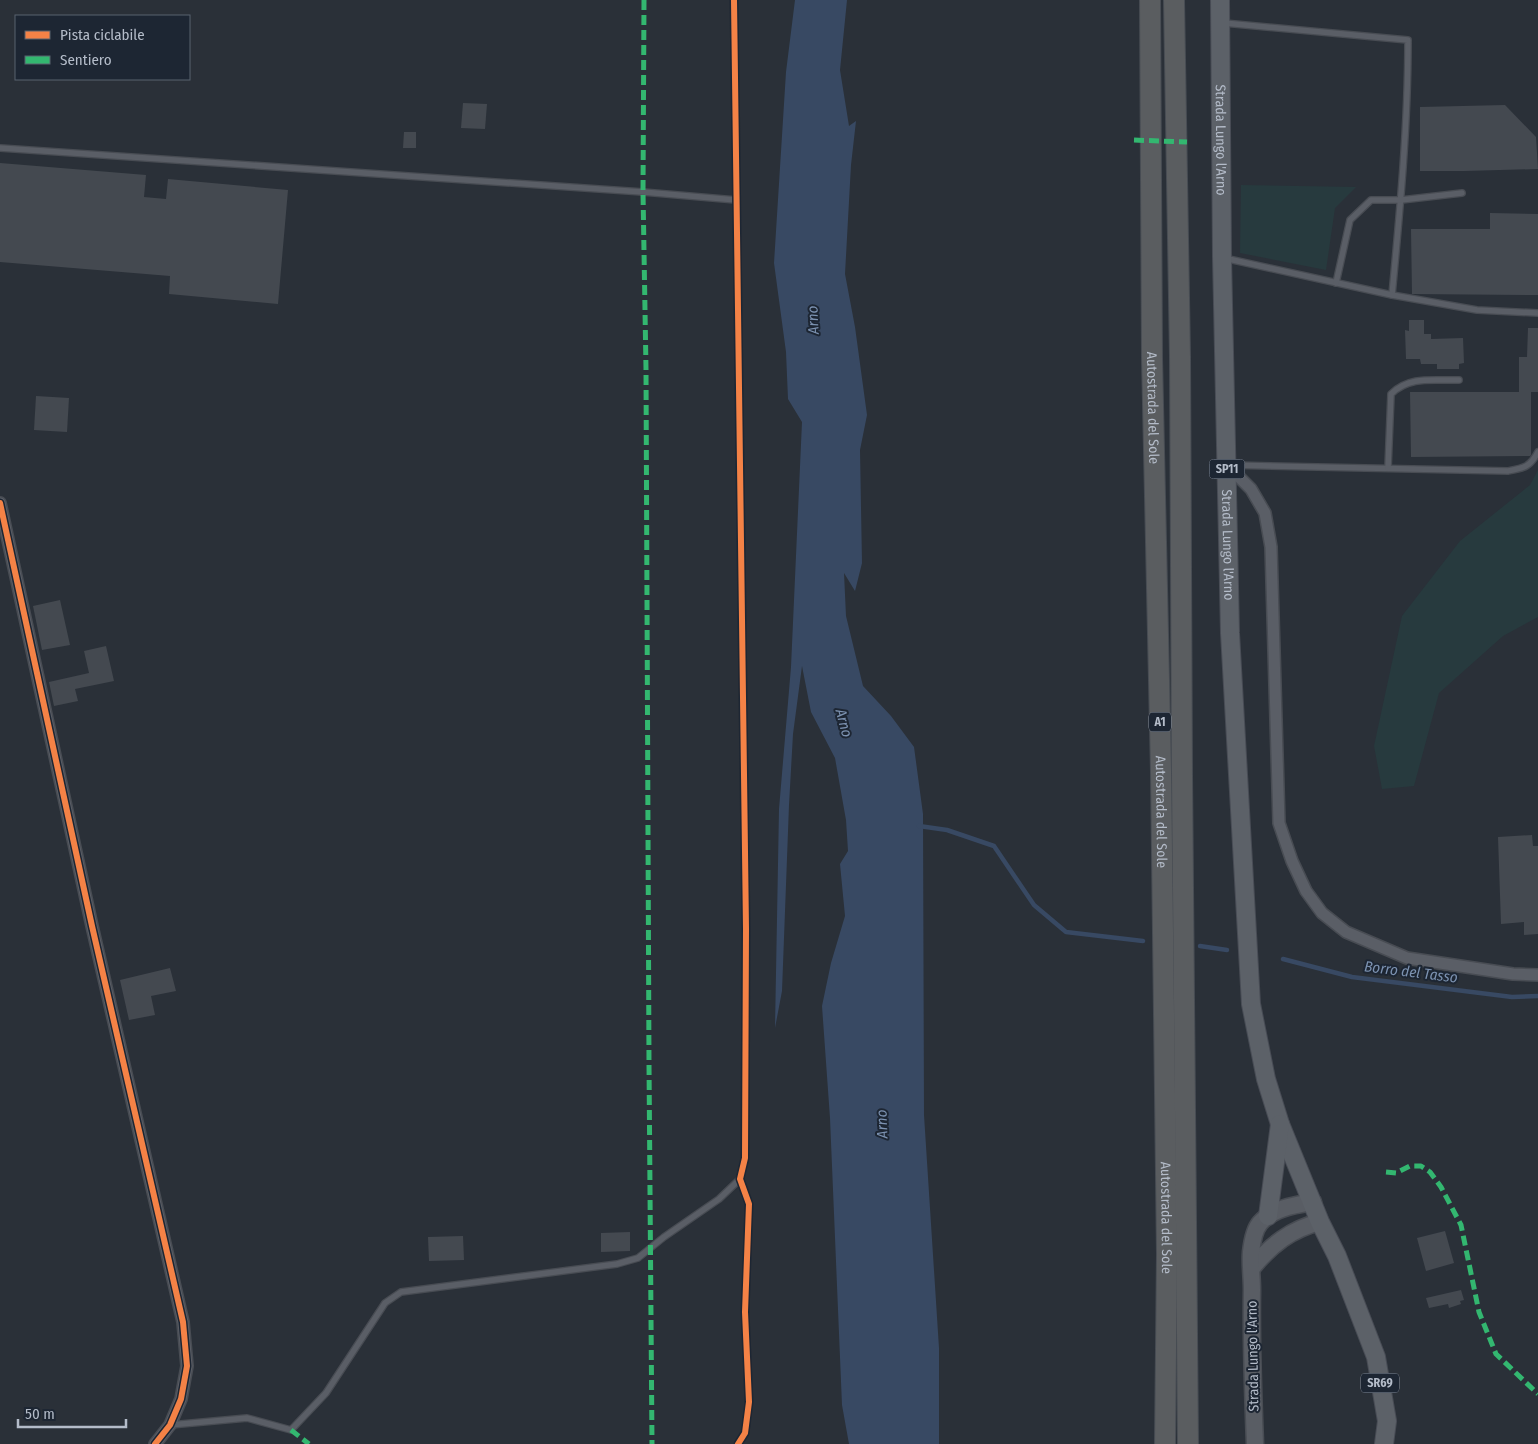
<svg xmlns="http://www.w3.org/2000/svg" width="1538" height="1444" font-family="'Fira Sans Condensed',sans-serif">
<rect width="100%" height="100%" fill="#2a3038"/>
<g fill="#273a3e">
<path d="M 1241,185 L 1356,187 L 1335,208 L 1326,270 L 1240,253 Z"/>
<path d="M 1538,470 L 1538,617 L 1503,636 L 1439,693 L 1414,786 L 1382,789 L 1374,746 L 1402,616 L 1460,541 L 1530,485 Z"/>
</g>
<path fill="#384963" d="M 795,0 L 847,0 L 840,70 L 849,126 L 856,121 L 851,165 L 845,274 L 855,327 L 867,415 L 860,450 L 862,563 L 855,591 L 844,573 L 846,616 L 863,686 L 891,716 L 914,747 L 923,814 L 924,1115 L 939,1348 L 939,1444 L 849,1444 L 842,1405 L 830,1118 L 822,1006 L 831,963 L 845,916 L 840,864 L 848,851 L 846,820 L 835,758 L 811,712 L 802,666 L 793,734 L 789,805 L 782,991 L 775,1028 L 779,809 L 791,667 L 802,422 L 788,399 L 786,352 L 774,263 L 786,72 Z"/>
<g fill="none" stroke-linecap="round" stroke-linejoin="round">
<g stroke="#384963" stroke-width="4.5">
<path d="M 919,826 L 947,830 L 994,846 L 1034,905 L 1066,932 L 1143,941"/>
<path d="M 1200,946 L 1227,950"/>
<path d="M 1283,959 L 1352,977 L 1512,997 L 1538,996"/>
</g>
</g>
<g fill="#444950">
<path d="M 463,103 L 487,104 L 485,129 L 461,128 Z"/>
<path d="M 1505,105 L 1536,137 L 1538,169 L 1464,171 L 1420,171 L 1420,107 Z"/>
<path d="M 404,132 L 416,132 L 416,148 L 403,148 Z"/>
<path d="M 0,163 L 146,175 L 144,197 L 166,199 L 168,179 L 288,190 L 278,304 L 169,294 L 170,276 L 0,262 Z"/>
<path d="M 1490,213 L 1538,214 L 1538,295 L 1412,294 L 1411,229 L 1490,229 Z"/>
<path d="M 1409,320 L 1424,320 L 1424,334 L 1431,334 L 1431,339 L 1463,338 L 1464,363 L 1459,364 L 1459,369 L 1437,369 L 1437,364 L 1421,364 L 1420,359 L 1406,359 L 1405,330 L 1409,331 Z"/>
<path d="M 1528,328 L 1538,328 L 1538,392 L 1531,392 L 1531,455 L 1530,456 L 1411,457 L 1410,392 L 1519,392 L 1519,357 L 1527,357 Z"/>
<path d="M 36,396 L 69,398 L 67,432 L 34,430 Z"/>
<path d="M 60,600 L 70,645 L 42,650 L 33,606 Z"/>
<path d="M 106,646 L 114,681 L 75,689 L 78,701 L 54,706 L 49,682 L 89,673 L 84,651 Z"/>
<path d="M 1532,835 L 1533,846 L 1538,846 L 1538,934 L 1524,935 L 1524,922 L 1501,924 L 1498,837 Z"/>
<path d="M 170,968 L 176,991 L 151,996 L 155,1015 L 129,1020 L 120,980 Z"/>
<path d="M 1445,1231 L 1454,1263 L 1426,1271 L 1417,1238 Z"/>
<path d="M 630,1232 L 630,1251 L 601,1252 L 601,1233 Z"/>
<path d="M 463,1236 L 464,1260 L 429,1261 L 428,1237 Z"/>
<path d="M 1461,1290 L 1464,1300 L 1460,1301 L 1461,1304 L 1449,1308 L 1448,1304 L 1429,1308 L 1426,1298 Z"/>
</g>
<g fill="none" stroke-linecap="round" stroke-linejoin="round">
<defs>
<g id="lane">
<path d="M 1224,23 L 1408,40 C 1408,125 1400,210 1392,295"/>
<path d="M 0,148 L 643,192 L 736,200"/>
<path d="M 1224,258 L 1392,295 L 1477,310 L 1538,313"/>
<path d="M 1336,283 L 1350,220 L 1371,200 L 1401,200 L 1462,193"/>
<path d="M 1229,465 L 1508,471 C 1524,468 1530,467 1538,452"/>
<path d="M 1388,468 L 1391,394 C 1410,375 1435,381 1459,380"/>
<path d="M 170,1425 L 247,1418 L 291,1430 L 326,1393 L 385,1303 L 401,1292 L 617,1264 L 638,1258 L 664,1237 L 719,1199 L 740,1179"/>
</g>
<g id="street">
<path d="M 1227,465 L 1251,489 L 1265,513 L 1271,547 L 1279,823 L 1292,861 L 1306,891 L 1322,913 L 1346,932 L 1407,958 L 1513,974 L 1538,975"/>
<path d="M 0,503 L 92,926 L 183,1322 L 187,1366 L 181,1399 L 170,1425 L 155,1444"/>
</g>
<g id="secondary">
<path d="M 1252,1268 C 1271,1245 1291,1229 1320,1222"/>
<path d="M 1255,1444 C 1253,1393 1251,1342 1252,1290 C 1252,1278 1250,1263 1251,1252 C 1252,1243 1254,1230 1260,1223 C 1273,1208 1295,1205 1313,1202"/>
</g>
<g id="primary">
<path id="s1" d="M 1220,0 L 1222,257 L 1230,633 L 1251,1004 L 1266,1079 L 1280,1124 L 1320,1222 L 1337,1256 L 1376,1357 L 1387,1421 L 1384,1444"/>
<path d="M 1268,1216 L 1280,1124"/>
</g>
<g id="highway">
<path id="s2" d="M 1150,0 L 1152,358 L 1161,772 L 1167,1254 L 1165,1444"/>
<path d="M 1174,0 L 1180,357 L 1182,775 L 1188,1444"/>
</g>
</defs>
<use href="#lane" stroke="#484c53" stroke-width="8"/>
<use href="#street" stroke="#484c53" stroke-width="14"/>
<use href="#secondary" stroke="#484c53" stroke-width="19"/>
<use href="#primary" stroke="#484c55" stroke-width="20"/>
<use href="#highway" stroke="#474c53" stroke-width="22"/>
<use href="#lane" stroke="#5a5e66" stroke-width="5.5"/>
<use href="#street" stroke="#5a5e66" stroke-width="11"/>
<use href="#secondary" stroke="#595d64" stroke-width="16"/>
<use href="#primary" stroke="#5c6168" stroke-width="18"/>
<use href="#highway" stroke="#5a5d60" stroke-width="20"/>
<g stroke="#33b770" stroke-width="5" stroke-dasharray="10 5" stroke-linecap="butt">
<path d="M 644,0 L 643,192 L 646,369 L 649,1063 L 652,1444"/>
<path d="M 1134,140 L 1187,142"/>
<path d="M 1386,1172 L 1396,1173 L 1410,1166 L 1421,1166 L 1430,1172 L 1441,1187 L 1461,1225 L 1479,1312 L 1496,1354 L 1538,1394"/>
<path d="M 291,1430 L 309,1444"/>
</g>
<defs>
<g id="cycleway">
<path d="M 734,0 L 746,929 L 745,1158 L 740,1179 L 749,1204 L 745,1312 L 749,1402 L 745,1433 L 738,1444"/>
<path d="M 0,503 L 92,926 L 183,1322 L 187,1366 L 181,1399 L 170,1425 L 155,1444"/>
</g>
</defs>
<use href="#cycleway" stroke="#1d2633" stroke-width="9"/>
<use href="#cycleway" stroke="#f48246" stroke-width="6"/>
</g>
<g text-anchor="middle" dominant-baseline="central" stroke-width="4" stroke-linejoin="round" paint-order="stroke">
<g fill="#1d2633" stroke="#878f9c" stroke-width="1">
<rect x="1209.5" y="459.5" width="35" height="19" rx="4"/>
<rect x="1149" y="712.5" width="22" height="19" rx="4"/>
<rect x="1361" y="1373.5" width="38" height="19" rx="4"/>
</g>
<g font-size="12" font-weight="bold" fill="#b4bcc9">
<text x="1227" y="469">SP11</text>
<text x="1160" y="722">A1</text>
<text x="1380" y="1383">SR69</text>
</g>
<g font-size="14" fill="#b4bcc9" stroke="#1d2633">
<text stroke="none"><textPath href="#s1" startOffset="140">Strada Lungo l'Arno</textPath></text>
<text stroke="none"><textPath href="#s2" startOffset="408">Autostrada del Sole</textPath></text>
<text stroke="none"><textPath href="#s1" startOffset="545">Strada Lungo l'Arno</textPath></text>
<text stroke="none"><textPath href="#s2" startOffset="812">Autostrada del Sole</textPath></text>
<text stroke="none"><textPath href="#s2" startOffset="1218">Autostrada del Sole</textPath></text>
<text transform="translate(1253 1356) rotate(-91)">Strada Lungo l'Arno</text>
</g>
<g font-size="15" font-style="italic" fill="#7c92b1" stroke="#1d2633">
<text transform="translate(813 320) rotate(-93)">Arno</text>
<text transform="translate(844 723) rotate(75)">Arno</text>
<text transform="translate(1411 972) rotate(7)">Borro del Tasso</text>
<text transform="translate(882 1124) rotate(-92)">Arno</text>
</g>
</g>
<rect x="15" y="15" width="175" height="65" fill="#1d2633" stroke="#59626f"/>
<rect x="25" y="31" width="25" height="8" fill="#f48246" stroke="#59626f"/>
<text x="60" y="40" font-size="15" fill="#b4bcc9">Pista ciclabile</text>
<rect x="25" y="56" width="25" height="8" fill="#33b770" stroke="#59626f"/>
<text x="60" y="65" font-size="15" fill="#b4bcc9">Sentiero</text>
<path d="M18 1419v8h108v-8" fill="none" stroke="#b4bcc9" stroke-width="2.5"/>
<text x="25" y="1419" font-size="15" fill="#b4bcc9" stroke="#1d2633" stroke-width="4" paint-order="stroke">50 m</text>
</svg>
